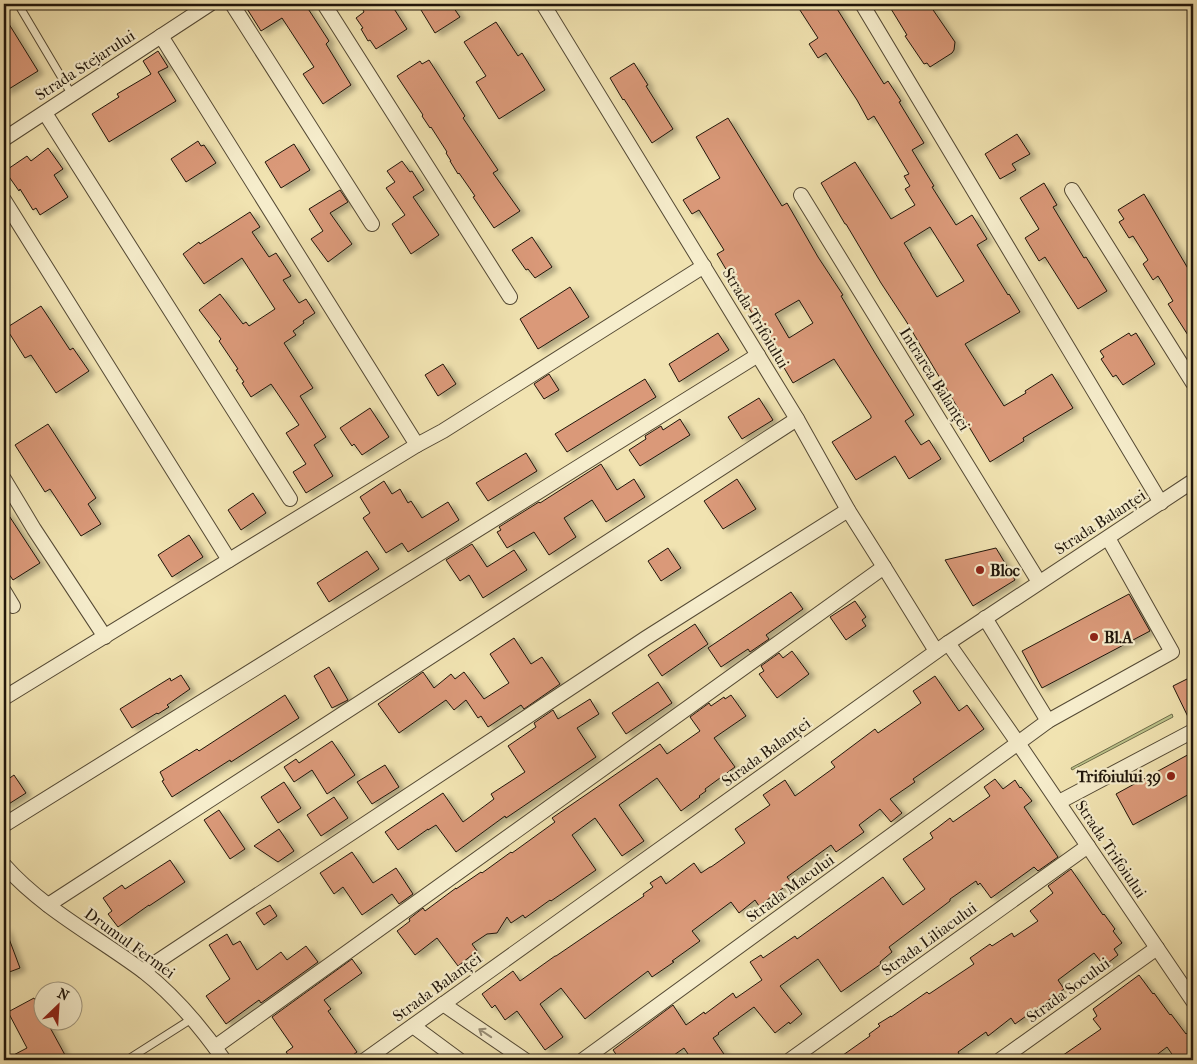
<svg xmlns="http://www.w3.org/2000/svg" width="1197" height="1064" font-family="'IM FELL French Canon',serif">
<defs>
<filter id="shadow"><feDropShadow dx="5.5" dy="3" stdDeviation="2.5" flood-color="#0004"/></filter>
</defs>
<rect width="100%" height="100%" fill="#f1e3b1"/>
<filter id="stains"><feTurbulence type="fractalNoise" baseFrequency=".004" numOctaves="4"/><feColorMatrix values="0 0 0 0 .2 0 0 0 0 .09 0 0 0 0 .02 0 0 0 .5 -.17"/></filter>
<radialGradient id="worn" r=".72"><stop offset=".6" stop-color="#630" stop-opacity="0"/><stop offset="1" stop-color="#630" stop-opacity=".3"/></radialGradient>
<path fill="#bcc38a" stroke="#6e6c4a" d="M 1172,714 L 1173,717 L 1072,770 L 1071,768 Z"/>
<g fill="#da9979" stroke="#20160b" fill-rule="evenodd" filter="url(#shadow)">
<path d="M 244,4 L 305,4 L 329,41 L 326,44 L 351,85 L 323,104 L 303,74 L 314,67 L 282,18 L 261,31 Z"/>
<path d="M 372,4 L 391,4 L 407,29 L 376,49 L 370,40 L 368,41 L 361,29 L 363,28 L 356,18 L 364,12 L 363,10 Z"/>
<path d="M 431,4 L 451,4 L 460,17 L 435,33 L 421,10 Z"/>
<path d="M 796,4 L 834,4 L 884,84 L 888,81 L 901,101 L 899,102 L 924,143 L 912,150 L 934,186 L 932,187 L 956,225 L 972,215 L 987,239 L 977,245 L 1008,295 L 1009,294 L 1020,312 L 965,344 L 1004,406 L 1026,393 L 1025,391 L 1052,374 L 1073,408 L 1023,438 L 1024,441 L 990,462 L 906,321 L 881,283 L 846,224 L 845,224 L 821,183 L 855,162 L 891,219 L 915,205 L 905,189 L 910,186 L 904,176 L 909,174 L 874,116 L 868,120 L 857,100 L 826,53 L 818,58 L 809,44 L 818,38 ZM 930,227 L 964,281 L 937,297 L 911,255 L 911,254 L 904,243 Z"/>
<path d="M 888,4 L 929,4 L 955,42 L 954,50 L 952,53 L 930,67 L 927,63 L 924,64 L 905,36 L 907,35 Z"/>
<path d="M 4,16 L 38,71 L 4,92 Z"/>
<path d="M 496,22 L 518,56 L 522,53 L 545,90 L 499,119 L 476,82 L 486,76 L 464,42 Z"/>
<path d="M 158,51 L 168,67 L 158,72 L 176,101 L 109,142 L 92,114 L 119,97 L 117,94 L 151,74 L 143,61 Z"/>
<path d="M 429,60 L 465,116 L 463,118 L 498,170 L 493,173 L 520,211 L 494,228 L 473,197 L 475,196 L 459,173 L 458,174 L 450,161 L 451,161 L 446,153 L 447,152 L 431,127 L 430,128 L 422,116 L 423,115 L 397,76 L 420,61 L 422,64 Z"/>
<path d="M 634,63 L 648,85 L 646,86 L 673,129 L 652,143 L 624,99 L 623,100 L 610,78 Z"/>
<path d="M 728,118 L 782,206 L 787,203 L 818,257 L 843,295 L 841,296 L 875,353 L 914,415 L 905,421 L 921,445 L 929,440 L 941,459 L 909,479 L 895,456 L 856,480 L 832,442 L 871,418 L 871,416 L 834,359 L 793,383 L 717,254 L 724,250 L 699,210 L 692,214 L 683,200 L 720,178 L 696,137 ZM 799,300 L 813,323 L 789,338 L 775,314 Z"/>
<path d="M 1017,134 L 1030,154 L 1012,164 L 1016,170 L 1000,179 L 985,154 Z"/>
<path d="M 198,141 L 201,146 L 204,145 L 216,163 L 186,182 L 171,159 Z"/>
<path d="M 294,144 L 310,170 L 281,188 L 265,162 Z"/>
<path d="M 48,148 L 63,169 L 54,175 L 68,197 L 40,215 L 36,208 L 33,210 L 20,189 L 19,191 L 5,171 L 27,156 L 31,161 Z"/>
<path d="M 402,161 L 410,172 L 412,171 L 424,190 L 413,197 L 439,235 L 411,254 L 392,224 L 405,215 L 386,188 L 395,182 L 387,171 Z"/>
<path d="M 1044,183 L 1057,205 L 1053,207 L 1084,258 L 1086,257 L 1107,291 L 1078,309 L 1045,257 L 1039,261 L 1025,238 L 1039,229 L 1020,198 Z"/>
<path d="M 340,190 L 348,202 L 330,213 L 352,244 L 328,262 L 311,239 L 323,231 L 309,209 Z"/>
<path d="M 1144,194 L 1193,277 L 1193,343 L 1168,304 L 1173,301 L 1158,276 L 1153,280 L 1143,264 L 1148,260 L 1133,236 L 1129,238 L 1119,222 L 1124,219 L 1118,210 Z"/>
<path d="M 250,212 L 260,227 L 252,232 L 269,257 L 276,253 L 291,276 L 283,280 L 299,303 L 306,299 L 315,313 L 303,321 L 304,323 L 293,331 L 296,335 L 284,343 L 313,388 L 300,396 L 326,437 L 314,445 L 333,476 L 306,493 L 293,472 L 306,464 L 286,433 L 299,425 L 271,384 L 251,397 L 242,383 L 244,382 L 236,370 L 238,369 L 219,341 L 221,339 L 199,310 L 220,294 L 243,324 L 246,322 L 249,326 L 275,309 L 242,258 L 204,284 L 183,254 L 199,242 L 200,244 Z"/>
<path d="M 532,237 L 552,267 L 535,278 L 528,269 L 526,270 L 512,250 Z"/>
<path d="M 570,287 L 589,317 L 538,349 L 520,319 Z"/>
<path d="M 41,306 L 70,350 L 73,348 L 89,371 L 56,393 L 31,355 L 25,358 L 6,328 Z"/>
<path d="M 718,333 L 729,350 L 679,382 L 669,364 Z"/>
<path d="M 1129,333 L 1131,336 L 1136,333 L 1155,364 L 1123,385 L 1116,375 L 1113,377 L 1101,359 L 1104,357 L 1100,351 Z"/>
<path d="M 443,364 L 456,384 L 438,396 L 425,375 Z"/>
<path d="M 549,374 L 559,390 L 544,399 L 534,384 Z"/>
<path d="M 645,379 L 656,397 L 567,452 L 555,434 Z"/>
<path d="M 759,398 L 773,420 L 742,439 L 728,417 Z"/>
<path d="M 370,408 L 389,437 L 362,455 L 354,444 L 352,446 L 340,428 Z"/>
<path d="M 680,419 L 690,435 L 640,466 L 629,450 L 646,439 L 645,436 L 661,426 L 663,430 Z"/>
<path d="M 48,424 L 96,498 L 88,504 L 101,524 L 81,536 L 50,489 L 45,492 L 15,445 Z"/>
<path d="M 526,453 L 537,471 L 488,501 L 476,483 Z"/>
<path d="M 601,464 L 617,490 L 634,479 L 645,497 L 606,522 L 592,500 L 564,518 L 576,537 L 549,555 L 534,532 L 507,548 L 497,532 L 501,530 L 499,527 L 539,502 L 540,503 Z"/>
<path d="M 737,479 L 756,509 L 723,529 L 704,501 Z"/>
<path d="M 384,481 L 392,494 L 400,489 L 408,503 L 411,501 L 422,518 L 448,502 L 459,520 L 408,552 L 402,543 L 386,553 L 363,518 L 370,513 L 360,497 Z"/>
<path d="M 253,493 L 266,513 L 241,530 L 228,510 Z"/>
<path d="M 4,508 L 40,563 L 13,580 L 4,567 Z"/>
<path d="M 189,535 L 203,557 L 172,577 L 158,555 Z"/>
<path d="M 472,544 L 487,567 L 514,550 L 527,570 L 483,598 L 469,575 L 460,581 L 446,560 Z"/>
<path d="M 668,548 L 681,568 L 661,581 L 648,561 Z"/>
<path d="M 996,548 L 1015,580 L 973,606 L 945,560 Z"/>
<path d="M 367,551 L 379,569 L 329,602 L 317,583 Z"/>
<path d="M 791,592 L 803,609 L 766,635 L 769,639 L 750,652 L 748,649 L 721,667 L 708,648 Z"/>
<path d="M 1129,594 L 1150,631 L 1042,688 L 1022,651 Z"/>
<path d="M 855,601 L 866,617 L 862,620 L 866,626 L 846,640 L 830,617 Z"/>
<path d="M 695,624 L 708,644 L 662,676 L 648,655 Z"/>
<path d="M 514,638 L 531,664 L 542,657 L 560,684 L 524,709 L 521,705 L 488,727 L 481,716 L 478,718 L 466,700 L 454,710 L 446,700 L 399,733 L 378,704 L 423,672 L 434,688 L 451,674 L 455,679 L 464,672 L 484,699 L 509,683 L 490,654 Z"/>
<path d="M 792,651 L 809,674 L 777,698 L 759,674 L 764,671 L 761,666 L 779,653 L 783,658 Z"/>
<path d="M 329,667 L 348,700 L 332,708 L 314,676 Z"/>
<path d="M 181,675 L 190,689 L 167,705 L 169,707 L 158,714 L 157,713 L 132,728 L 120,709 L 170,678 L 171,681 Z"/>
<path d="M 935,676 L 959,711 L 967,705 L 984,729 L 913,779 L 915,782 L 890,799 L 902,813 L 891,822 L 880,809 L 859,825 L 864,832 L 836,852 L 831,845 L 787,877 L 791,882 L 759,906 L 755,900 L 739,913 L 731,902 L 692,931 L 700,941 L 672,961 L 674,962 L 652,977 L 648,971 L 604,1004 L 585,1019 L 561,988 L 540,1004 L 563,1037 L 545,1050 L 517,1011 L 505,1020 L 495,1005 L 492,1008 L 482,994 L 513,971 L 520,981 L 555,956 L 556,956 L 644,896 L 643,894 L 653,887 L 650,883 L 661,876 L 666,884 L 694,863 L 701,873 L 710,867 L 711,867 L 745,843 L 735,829 L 770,805 L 763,795 L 785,780 L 795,796 L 835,767 L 831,762 L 875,729 L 878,733 L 921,703 L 913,691 Z"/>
<path d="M 1193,676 L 1193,722 L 1191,723 L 1173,686 Z"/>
<path d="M 658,682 L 672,703 L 626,734 L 612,713 Z"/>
<path d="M 285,695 L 299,718 L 231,762 L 230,760 L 172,797 L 162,781 L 164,780 L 160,772 L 197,749 L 199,751 Z"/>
<path d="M 731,695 L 746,716 L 714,738 L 735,767 L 705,789 L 706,791 L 699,796 L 700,797 L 681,811 L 657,778 L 619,805 L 644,841 L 622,856 L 595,818 L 572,835 L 596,870 L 551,901 L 550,900 L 525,918 L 523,915 L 511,923 L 507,917 L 497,933 L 487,934 L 472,944 L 477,951 L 458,966 L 437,938 L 415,955 L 397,931 L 410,921 L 409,919 L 423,908 L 425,911 L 456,888 L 456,889 L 481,872 L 482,873 L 511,852 L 512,853 L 555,822 L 552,818 L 660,744 L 667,754 L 700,731 L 690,717 L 709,703 L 711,706 L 724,697 L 725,699 Z"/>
<path d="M 590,699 L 599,714 L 577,728 L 596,757 L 506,818 L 505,816 L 456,852 L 436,825 L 428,830 L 428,829 L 398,850 L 385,832 L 443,793 L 463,822 L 494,799 L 491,794 L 525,772 L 508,746 L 536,727 L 534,723 L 553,710 L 558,719 Z"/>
<path d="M 332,741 L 355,775 L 327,794 L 312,770 L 294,782 L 284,767 L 296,759 L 299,763 Z"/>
<path d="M 1193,752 L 1193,792 L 1133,825 L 1116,794 Z"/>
<path d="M 385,765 L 399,787 L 372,804 L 357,782 Z"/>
<path d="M 14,775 L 26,793 L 4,807 L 4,782 Z"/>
<path d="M 995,779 L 1003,789 L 1015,780 L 1020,788 L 1021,787 L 1032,801 L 1024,807 L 1058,857 L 1038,871 L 1034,867 L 991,898 L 980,883 L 978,885 L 976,881 L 950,899 L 950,901 L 889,947 L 892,952 L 880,962 L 881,964 L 841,992 L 818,959 L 780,986 L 802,1014 L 790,1024 L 789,1022 L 775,1033 L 754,1007 L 718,1033 L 719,1034 L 713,1038 L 728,1060 L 692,1060 L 684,1048 L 667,1060 L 620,1060 L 613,1050 L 673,1005 L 686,1025 L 704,1012 L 705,1014 L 733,993 L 736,998 L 762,980 L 750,962 L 761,955 L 763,958 L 795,936 L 797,939 L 883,877 L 903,905 L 925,889 L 903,859 L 933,838 L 930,833 L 937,828 L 950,818 L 953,822 L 990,796 L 984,787 Z"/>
<path d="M 284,782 L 301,808 L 278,823 L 261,797 Z"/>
<path d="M 334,797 L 348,818 L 321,836 L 307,815 Z"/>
<path d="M 219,810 L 245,849 L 230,859 L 204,820 Z"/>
<path d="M 279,829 L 294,851 L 278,862 L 254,846 Z"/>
<path d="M 352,852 L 373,883 L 396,868 L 413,894 L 399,904 L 392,894 L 362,915 L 343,887 L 334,894 L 320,873 Z"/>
<path d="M 170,860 L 185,882 L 149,906 L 149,905 L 118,927 L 108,914 L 112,911 L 103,898 L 122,885 L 125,889 Z"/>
<path d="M 1071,869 L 1103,915 L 1104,914 L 1115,929 L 1113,931 L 1122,943 L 1114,949 L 1118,955 L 1104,966 L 1094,953 L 1058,980 L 1064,989 L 1015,1024 L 1011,1018 L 988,1036 L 986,1032 L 958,1052 L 959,1054 L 950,1060 L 836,1060 L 870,1036 L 869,1034 L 880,1026 L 878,1024 L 891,1016 L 891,1017 L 927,992 L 929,994 L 974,964 L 970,958 L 990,944 L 992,946 L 1012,933 L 1014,937 L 1038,921 L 1030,911 L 1053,893 L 1048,886 Z"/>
<path d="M 270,905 L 277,916 L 264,925 L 256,913 Z"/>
<path d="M 4,928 L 5,928 L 20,968 L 4,974 Z"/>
<path d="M 227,934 L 233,945 L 240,941 L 257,970 L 281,952 L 287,960 L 306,946 L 318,962 L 261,1003 L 259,1000 L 226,1024 L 206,996 L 230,979 L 209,945 Z"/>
<path d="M 352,959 L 362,973 L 324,1000 L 331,1009 L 328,1011 L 357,1052 L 346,1060 L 292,1060 L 286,1052 L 293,1047 L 272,1017 Z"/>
<path d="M 1139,975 L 1153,994 L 1154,993 L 1170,1015 L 1171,1014 L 1186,1034 L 1193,1028 L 1193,1060 L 1176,1060 L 1167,1047 L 1150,1060 L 1056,1060 L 1101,1029 L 1093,1019 L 1097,1016 L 1093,1009 Z"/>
<path d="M 34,998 L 42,1013 L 42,1022 L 47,1022 L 65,1055 L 54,1060 L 4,1060 L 27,1048 L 8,1012 Z"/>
</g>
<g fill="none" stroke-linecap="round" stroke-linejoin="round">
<defs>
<g id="lane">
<path d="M 18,4 L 72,95"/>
<path d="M 127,1060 L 193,1018"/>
</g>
<g id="street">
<path d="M 232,4 L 372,224"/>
<path d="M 324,4 L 510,297"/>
<path d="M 543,4 L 797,419 L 848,510 L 884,567 L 936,651"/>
<path d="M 862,4 L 1161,503"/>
<path d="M 161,36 L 417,445"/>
<path d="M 45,113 L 290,499"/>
<path d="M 4,139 L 210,4"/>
<path d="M 1072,190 L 1193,383"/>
<path d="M 801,195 L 1039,582"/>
<path d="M 4,200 L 229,560"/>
<path d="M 4,479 L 34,529 L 105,637"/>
<path d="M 4,591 L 13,606"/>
<path d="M 985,618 L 1048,721"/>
<path d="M 948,643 L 1018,743 L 1193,1001"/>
<path d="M 4,698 L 417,445 L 443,431 L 704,266"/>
<path d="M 1059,802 L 1193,731"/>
<path d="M 4,825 L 758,355"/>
<path d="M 4,865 C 43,909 96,936 143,971 C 175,996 201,1027 224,1060"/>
<path d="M 48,905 L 797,419"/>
<path d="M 143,971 L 646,638 L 848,510"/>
<path d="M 443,1004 L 525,1060"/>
<path d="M 413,1026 L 459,1060"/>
<path d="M 215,1047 L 884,567"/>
<path d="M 365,1060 L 948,643 L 1193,481"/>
<path d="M 583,1060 L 1018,743 L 1048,721 L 1172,652 L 1108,538"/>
<path d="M 790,1060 L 1088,846"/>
<path d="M 1000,1060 L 1157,948"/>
</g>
</defs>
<use href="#lane" stroke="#544934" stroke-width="9"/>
<use href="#street" stroke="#544934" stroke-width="16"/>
<use href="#lane" stroke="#f6edcc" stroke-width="7"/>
<use href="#street" stroke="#f6edcc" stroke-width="14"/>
</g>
<defs><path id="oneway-shaft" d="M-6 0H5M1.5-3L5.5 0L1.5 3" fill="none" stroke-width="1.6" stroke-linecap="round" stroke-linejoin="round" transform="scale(1.25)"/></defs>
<use stroke="#968c75" href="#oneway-shaft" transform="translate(485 1033) rotate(-146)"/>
<g fill="#8f2418" stroke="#f6edcc" stroke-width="2">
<circle cx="980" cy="570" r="5"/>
<circle cx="1094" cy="637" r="5"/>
<circle cx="1171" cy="776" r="5"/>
</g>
<g text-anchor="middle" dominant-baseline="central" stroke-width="4.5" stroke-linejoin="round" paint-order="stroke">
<g font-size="16" fill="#20160b" stroke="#f6edcc">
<text transform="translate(85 65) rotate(-33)">Strada Stejarului</text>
<text transform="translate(756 318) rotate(59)">Strada Trifoiului</text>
<text transform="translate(935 379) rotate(58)">Intrarea Balanței</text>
<text transform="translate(1100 522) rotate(-33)">Strada Balanței</text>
<text transform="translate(766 752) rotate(-36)">Strada Balanței</text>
<text transform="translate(1111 849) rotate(56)">Strada Trifoiului</text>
<text transform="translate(790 888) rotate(-36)">Strada Macului</text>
<text transform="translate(929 939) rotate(-36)">Strada Liliacului</text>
<text transform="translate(130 943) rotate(36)">Drumul Fermei</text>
<text transform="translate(437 987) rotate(-36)">Strada Balanței</text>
<text transform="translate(1068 990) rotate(-36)">Strada Socului</text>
</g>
<g font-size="16" font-weight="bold" fill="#20160b" stroke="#f6edcc" text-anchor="start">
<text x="990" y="570">Bloc</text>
<text x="1104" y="637">Bl.A</text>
<text x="1161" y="776" text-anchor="end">Trifoiului 39</text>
</g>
</g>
<rect width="1197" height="1064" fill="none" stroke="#f1e3b1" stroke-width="20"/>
<rect x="5" y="5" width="1187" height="1054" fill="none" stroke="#20160b" stroke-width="2.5"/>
<rect x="10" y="10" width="1177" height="1044" fill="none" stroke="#20160b"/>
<g transform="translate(58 1006) rotate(25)"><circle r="24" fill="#f6edcc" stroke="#a0977f"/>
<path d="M0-4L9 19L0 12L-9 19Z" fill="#8f2418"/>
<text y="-8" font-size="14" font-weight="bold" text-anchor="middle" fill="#20160b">N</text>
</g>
<rect width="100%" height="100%" filter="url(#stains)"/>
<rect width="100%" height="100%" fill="url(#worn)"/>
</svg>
